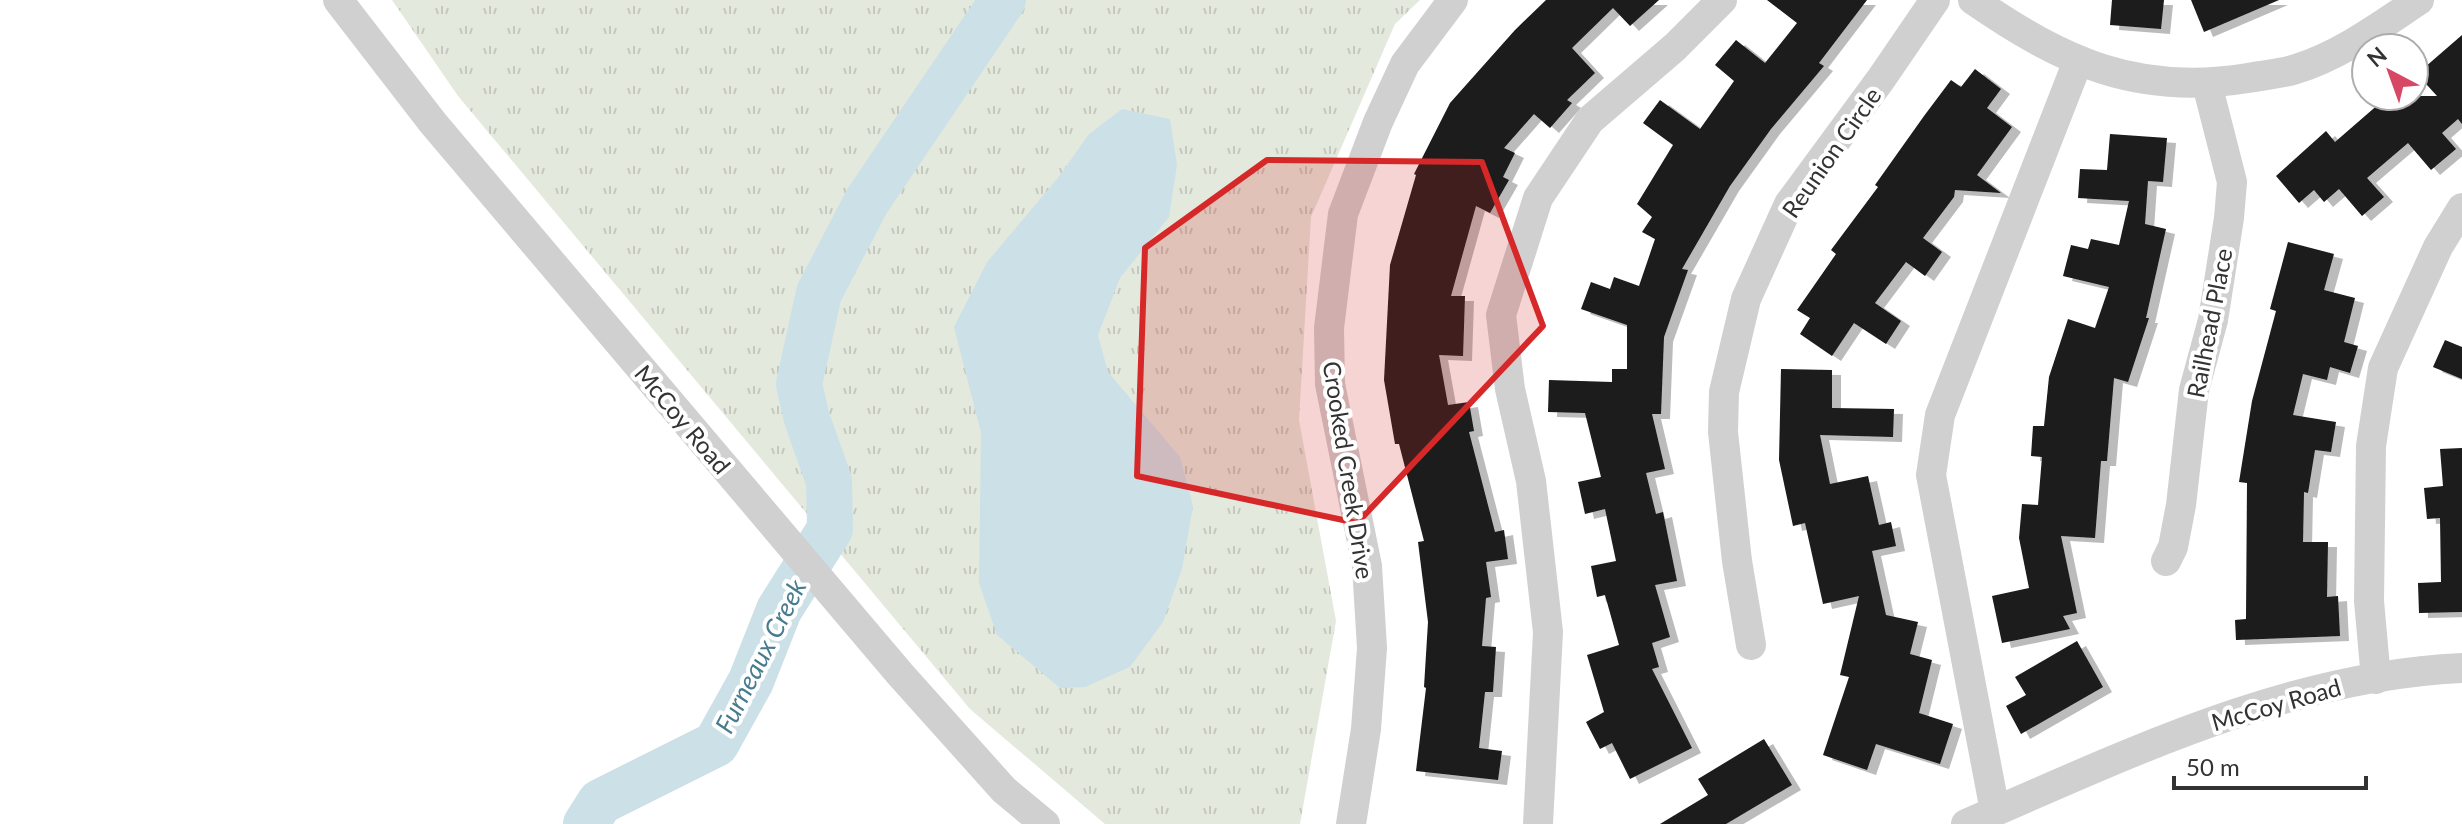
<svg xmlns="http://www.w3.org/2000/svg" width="2462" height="824" font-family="Lato,sans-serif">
<defs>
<pattern id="park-tufts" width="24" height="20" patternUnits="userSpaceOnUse" patternTransform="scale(2)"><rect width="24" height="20" fill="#e4e9dd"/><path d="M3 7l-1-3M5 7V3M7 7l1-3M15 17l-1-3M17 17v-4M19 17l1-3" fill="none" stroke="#c4c8be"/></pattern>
<filter id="shadow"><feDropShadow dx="9" dy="5" stdDeviation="0" flood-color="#0004"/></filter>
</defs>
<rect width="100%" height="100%" fill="#fff"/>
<path fill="url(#park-tufts)" d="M 392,0 L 1420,0 L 1395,24 L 1311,217 L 1299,420 L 1336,621 L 1300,824 L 1105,824 L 970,709 L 458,96 Z"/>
<path fill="#cce0e7" d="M 1122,109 L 1170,119 L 1177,165 L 1169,217 L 1120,278 L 1098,335 L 1108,372 L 1180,457 L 1193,506 L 1182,569 L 1163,622 L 1130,667 L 1085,687 L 1060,688 L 997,635 L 979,583 L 981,433 L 954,327 L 987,262 L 1057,179 L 1089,134 Z"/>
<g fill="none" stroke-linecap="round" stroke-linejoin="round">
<path stroke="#cce0e7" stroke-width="46" d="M 586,824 L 600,802 L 716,744 L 751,681 L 779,610 L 830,529 L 829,481 L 807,419 L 799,384 L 819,293 L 867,201 L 1003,0"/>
</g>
<g fill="#1a1a1a" filter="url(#shadow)">
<path d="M 1546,0 L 1659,0 L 1630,26 L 1613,8 L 1572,48 L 1595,73 L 1567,100 L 1572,103 L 1550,128 L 1534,114 L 1504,148 L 1515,153 L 1503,177 L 1509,180 L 1490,213 L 1476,206 L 1451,296 L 1465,296 L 1463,356 L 1439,355 L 1448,405 L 1469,402 L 1474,431 L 1469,432 L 1495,532 L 1504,530 L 1508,559 L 1486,562 L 1491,597 L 1486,598 L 1482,646 L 1496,647 L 1493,692 L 1485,692 L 1479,748 L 1502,751 L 1498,780 L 1416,771 L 1426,688 L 1424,687 L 1428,622 L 1418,542 L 1424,541 L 1399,444 L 1395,444 L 1384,380 L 1390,265 L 1416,175 L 1414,174 L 1450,103 L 1515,30 Z"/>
<path d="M 1767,0 L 1867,0 L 1819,63 L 1824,66 L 1771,129 L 1730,186 L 1682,269 L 1688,270 L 1664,337 L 1661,414 L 1652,414 L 1665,469 L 1646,473 L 1656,514 L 1663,512 L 1677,581 L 1655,585 L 1670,637 L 1652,643 L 1659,667 L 1652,669 L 1692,748 L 1630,779 L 1612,743 L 1600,749 L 1586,722 L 1604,712 L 1587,655 L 1619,645 L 1605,595 L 1597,597 L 1591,566 L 1616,561 L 1605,509 L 1585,514 L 1578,482 L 1601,477 L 1585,413 L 1548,412 L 1549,380 L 1612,382 L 1612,369 L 1627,369 L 1627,325 L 1581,309 L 1591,282 L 1610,289 L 1614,277 L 1639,286 L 1655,239 L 1642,232 L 1652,217 L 1637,204 L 1673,145 L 1643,123 L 1660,100 L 1700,129 L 1734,81 L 1715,65 L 1736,40 L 1765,63 L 1797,23 Z"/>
<path d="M 2112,0 L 2164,0 L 2161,29 L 2110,25 Z"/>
<path d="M 2191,0 L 2279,0 L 2204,32 Z"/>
<path d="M 2462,35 L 2462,124 L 2458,119 L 2442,133 L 2456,149 L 2431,170 L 2408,143 L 2367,178 L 2384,197 L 2362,216 L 2339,189 L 2324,202 L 2314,190 L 2299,203 L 2276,176 L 2326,131 L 2335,142 L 2388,96 L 2437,96 L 2417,74 Z"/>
<path d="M 1975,69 L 2001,89 L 1987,108 L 2012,127 L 1977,175 L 2001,193 L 1955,190 L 1954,197 L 1923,238 L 1942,252 L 1925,276 L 1906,262 L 1875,303 L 1901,321 L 1886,344 L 1854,323 L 1832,356 L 1800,334 L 1810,318 L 1797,310 L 1836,254 L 1831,250 L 1878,187 L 1875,185 L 1924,116 L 1951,80 L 1961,87 Z"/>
<path d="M 2110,134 L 2167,138 L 2163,182 L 2148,181 L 2145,224 L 2166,229 L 2146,318 L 2149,318 L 2128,382 L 2114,378 L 2107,461 L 2101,461 L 2095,538 L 2061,536 L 2077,613 L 2063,616 L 2070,629 L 2002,643 L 1992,596 L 2029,588 L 2019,538 L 2022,504 L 2038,505 L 2042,457 L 2031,456 L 2033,426 L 2044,426 L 2049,377 L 2068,319 L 2095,328 L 2109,287 L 2063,276 L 2071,245 L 2088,249 L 2091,239 L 2119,245 L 2129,201 L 2078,198 L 2080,169 L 2107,170 Z"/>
<path d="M 2288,242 L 2334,254 L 2324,290 L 2355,298 L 2344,342 L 2358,346 L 2350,373 L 2330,367 L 2327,380 L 2303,374 L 2293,415 L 2336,422 L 2331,452 L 2315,450 L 2308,493 L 2304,492 L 2303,542 L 2328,542 L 2327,597 L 2338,596 L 2340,636 L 2236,640 L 2235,620 L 2246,619 L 2247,483 L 2239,482 L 2252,401 L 2276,311 L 2270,309 Z"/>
<path d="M 2445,340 L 2462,347 L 2462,379 L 2433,367 Z"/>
<path d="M 1781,369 L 1832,370 L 1832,408 L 1894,409 L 1893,437 L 1820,435 L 1830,484 L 1868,476 L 1879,525 L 1891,522 L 1896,546 L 1872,551 L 1886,615 L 1918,622 L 1910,654 L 1932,660 L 1919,713 L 1953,724 L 1940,764 L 1876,744 L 1867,770 L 1823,755 L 1849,677 L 1840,675 L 1859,596 L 1823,604 L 1805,523 L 1793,526 L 1779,460 Z"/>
<path d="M 2462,448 L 2462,612 L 2419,613 L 2418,583 L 2441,582 L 2440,518 L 2427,519 L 2424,488 L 2443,486 L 2440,449 Z"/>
<path d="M 2077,641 L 2103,687 L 2021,734 L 2006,706 L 2026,695 L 2015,677 Z"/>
<path d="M 1764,739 L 1792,785 L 1726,824 L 1660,824 L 1708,795 L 1698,779 Z"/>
</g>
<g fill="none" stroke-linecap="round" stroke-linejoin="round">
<g stroke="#d0d0d0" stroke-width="30">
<path d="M 338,0 L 433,123 L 900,674 L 1004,790 L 1045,824"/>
<path d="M 1973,0 C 2063,62 2137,96 2248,78 C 2263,75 2281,74 2296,69 C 2341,55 2380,26 2419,0"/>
<path d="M 2166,561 L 2173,547 L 2181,505 L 2194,390 L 2213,320 L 2229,218 L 2232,182 L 2207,84"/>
<path d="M 1751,645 L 1737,561 L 1723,432 L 1724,392 L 1746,299 L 1789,204 L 1881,79 L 1935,0"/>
<path d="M 2376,679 L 2369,601 L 2371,446 L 2383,368 L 2438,247 L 2462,208"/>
<path d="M 1995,811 L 1931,475 L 1940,415 L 2078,61"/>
<path d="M 1351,824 L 1366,729 L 1372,648 L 1367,566 L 1330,384 L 1329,328 L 1343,214 L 1378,122 L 1405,64 L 1453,0"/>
<path d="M 1538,824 L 1548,632 L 1531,481 L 1510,389 L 1501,315 L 1538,198 L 1590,120 L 1675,47 L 1722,0"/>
<path d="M 1966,824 C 2124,756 2286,676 2462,668"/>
</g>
</g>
<path fill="#d62828" fill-opacity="0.2" stroke="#d62828" stroke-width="6" stroke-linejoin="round" d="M 1267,160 L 1482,162 L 1543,326 L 1357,523 L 1137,476 L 1145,248 Z"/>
<g text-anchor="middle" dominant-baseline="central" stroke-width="8" stroke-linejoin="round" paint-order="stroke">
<g font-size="24" fill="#333" stroke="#fff">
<text transform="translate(1831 152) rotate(-55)">Reunion Circle</text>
<text transform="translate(2209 323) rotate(-79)">Railhead Place</text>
<text transform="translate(683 419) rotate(50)">McCoy Road</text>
<text transform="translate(1349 470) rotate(81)">Crooked Creek Drive</text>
<text transform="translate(2276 704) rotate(-16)">McCoy Road</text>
</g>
<g font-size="26" font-style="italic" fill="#477c8f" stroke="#fff">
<text transform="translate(760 656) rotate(-63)">Furneaux Creek</text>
</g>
</g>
<g transform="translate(2390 72) rotate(319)"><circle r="38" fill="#ffffff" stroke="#adadad" stroke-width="2"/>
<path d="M0-6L14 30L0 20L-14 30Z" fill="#d74864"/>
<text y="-12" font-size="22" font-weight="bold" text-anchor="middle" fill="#333333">N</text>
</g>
<path d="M2174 776v12h192v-12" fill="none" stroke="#333333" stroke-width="4"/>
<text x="2186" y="776" font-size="24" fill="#333333" stroke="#ffffff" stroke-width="6" paint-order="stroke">50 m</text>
</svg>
